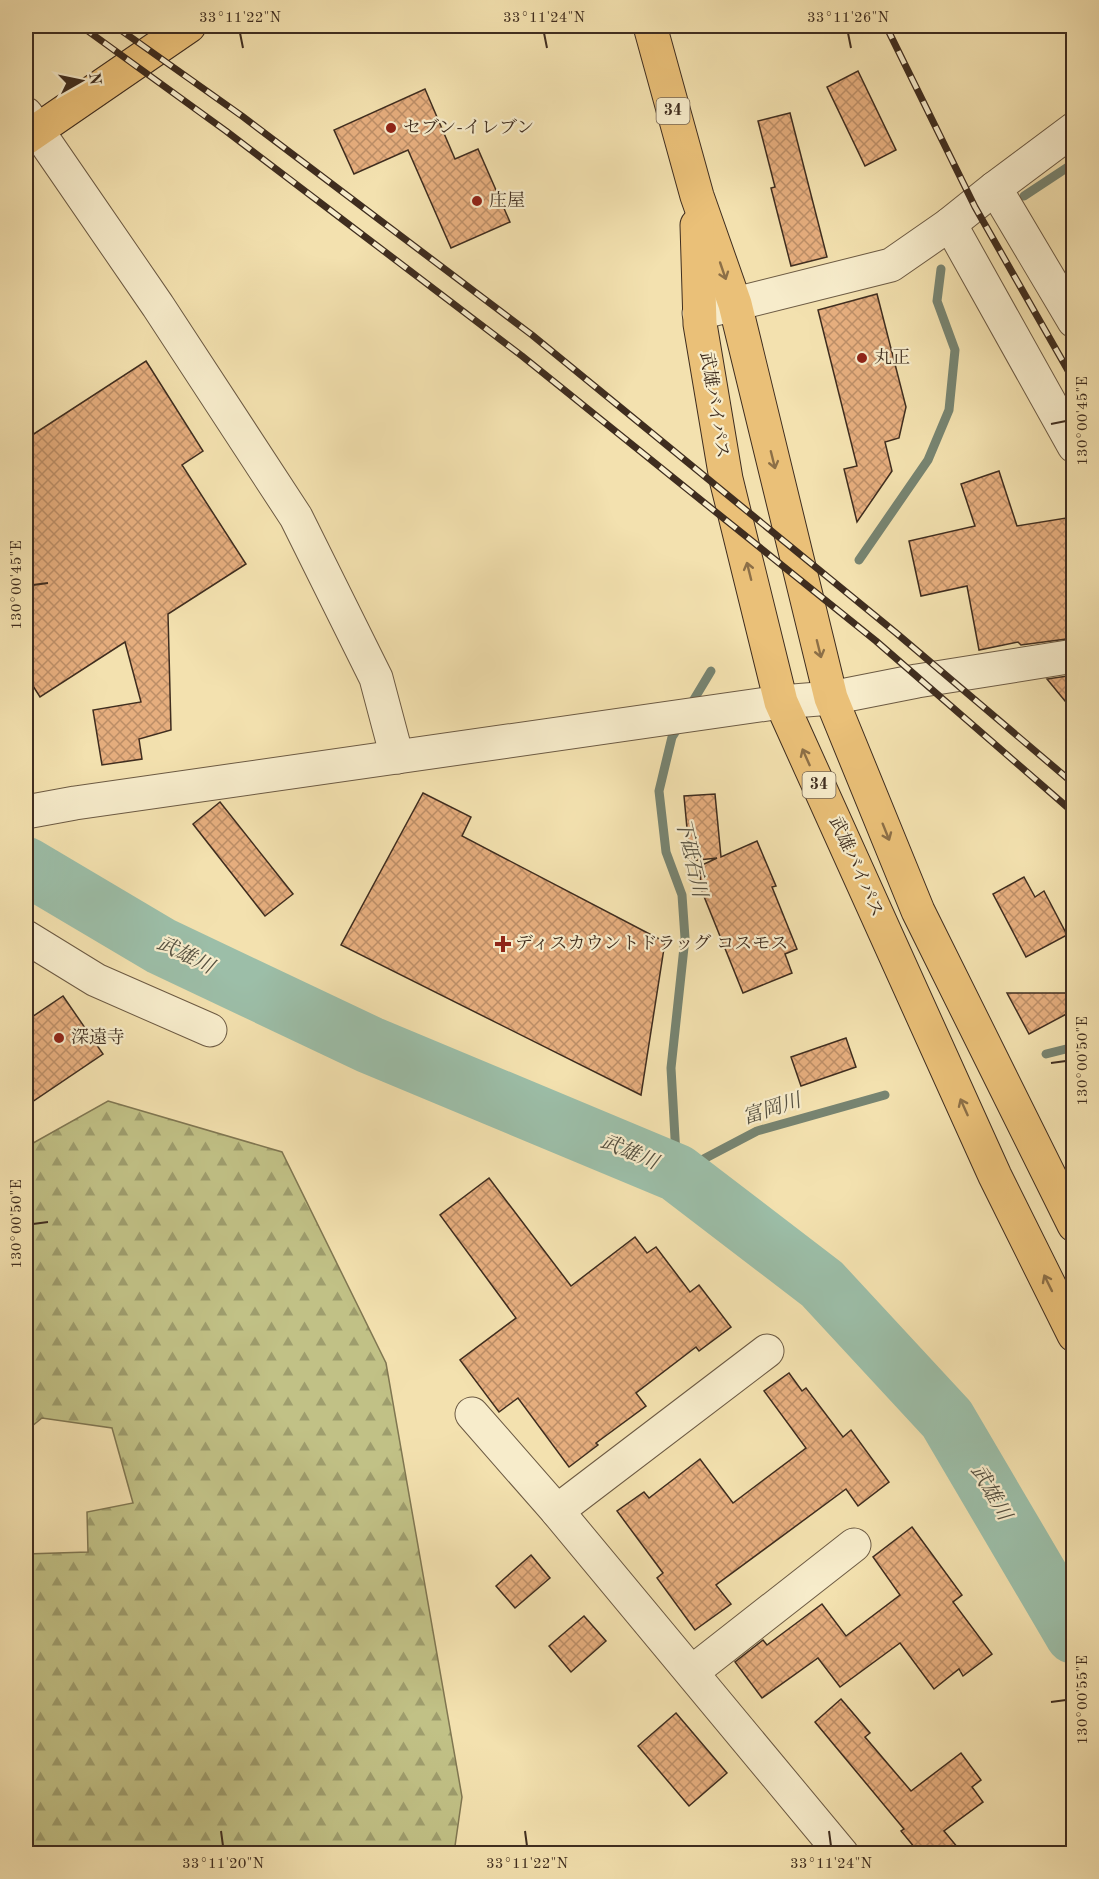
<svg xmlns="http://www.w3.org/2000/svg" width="1099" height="1879" font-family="'Old Standard TT','Noto Serif JP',serif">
<defs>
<pattern id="forest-firs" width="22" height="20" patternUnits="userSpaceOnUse" patternTransform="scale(1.5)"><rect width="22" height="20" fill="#c1c186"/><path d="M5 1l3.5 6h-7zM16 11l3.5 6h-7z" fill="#9e9d6d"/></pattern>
<pattern id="building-cross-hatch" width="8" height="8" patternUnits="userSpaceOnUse" patternTransform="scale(1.5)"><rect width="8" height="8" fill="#e6ae7e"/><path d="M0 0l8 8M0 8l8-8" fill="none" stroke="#bc8e67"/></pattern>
</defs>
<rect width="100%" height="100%" fill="#f3e1af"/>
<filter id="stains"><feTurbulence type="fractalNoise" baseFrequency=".00333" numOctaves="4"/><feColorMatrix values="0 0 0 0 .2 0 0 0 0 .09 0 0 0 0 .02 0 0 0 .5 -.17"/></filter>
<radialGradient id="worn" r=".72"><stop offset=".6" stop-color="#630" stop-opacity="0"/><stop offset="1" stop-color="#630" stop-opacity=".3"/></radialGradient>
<path fill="url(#forest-firs)" stroke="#807752" stroke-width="1.5" d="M 108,1101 L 282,1152 L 386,1363 L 462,1797 L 454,1853 L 26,1853 L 26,1554 L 88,1552 L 87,1512 L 133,1503 L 112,1428 L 42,1418 L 26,1431 L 26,1147 Z"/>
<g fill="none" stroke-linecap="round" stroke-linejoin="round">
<g stroke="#778471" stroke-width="9">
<path d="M 1024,196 L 1074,163"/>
<path d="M 859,560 L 928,460 L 949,410 L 955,350 L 937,301 L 941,269"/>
<path d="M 690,706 L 711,671"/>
<path d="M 679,726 L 672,737 L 659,791 L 666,852 L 682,895 L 685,938 L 671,1068 L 677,1173 L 757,1131 L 885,1095"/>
<path d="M 1046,1054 L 1074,1047"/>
</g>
<path stroke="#9cbea8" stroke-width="58" d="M 26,866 L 161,946 L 370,1045 L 677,1173 L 822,1284 L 947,1419 L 1074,1635"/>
</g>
<g fill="url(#building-cross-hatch)" stroke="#3f2d1f" stroke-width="1.5">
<path d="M 858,71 L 896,150 L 865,166 L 827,87 Z"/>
<path d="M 425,89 L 455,159 L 478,149 L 510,222 L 451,248 L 408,150 L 354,174 L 334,130 Z"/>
<path d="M 790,113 L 827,257 L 791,266 L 771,188 L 775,187 L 758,121 Z"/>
<path d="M 877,294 L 906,407 L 899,438 L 885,442 L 892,471 L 857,522 L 844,469 L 857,466 L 818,310 Z"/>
<path d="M 146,361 L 203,451 L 182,465 L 246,564 L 168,614 L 171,730 L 139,739 L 142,759 L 102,765 L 93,710 L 141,702 L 125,642 L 40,697 L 26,675 L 26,439 Z"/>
<path d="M 999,471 L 1017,526 L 1066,518 L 1074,565 L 1074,638 L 1021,645 L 1018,642 L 979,650 L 967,586 L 921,596 L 909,541 L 975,526 L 961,484 Z"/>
<path d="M 1074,675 L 1074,712 L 1047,679 Z"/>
<path d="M 423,793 L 471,817 L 462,836 L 665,942 L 641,1095 L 341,945 Z"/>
<path d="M 715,794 L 721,857 L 757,841 L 776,886 L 772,887 L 797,949 L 785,954 L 792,973 L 743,993 L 701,889 L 700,866 L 717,858 L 690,861 L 684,796 Z"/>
<path d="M 220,802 L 293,894 L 265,916 L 193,824 Z"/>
<path d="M 1024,877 L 1035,897 L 1044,891 L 1067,935 L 1026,957 L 993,894 Z"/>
<path d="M 1007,993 L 1074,993 L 1074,1010 L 1029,1034 Z"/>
<path d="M 63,996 L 103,1054 L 26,1106 L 26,1021 Z"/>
<path d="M 846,1038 L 856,1067 L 801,1086 L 791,1057 Z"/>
<path d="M 489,1178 L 571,1286 L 635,1237 L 647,1253 L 656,1247 L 690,1292 L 699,1285 L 731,1327 L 699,1351 L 696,1347 L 636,1393 L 646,1406 L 596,1443 L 598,1445 L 569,1467 L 518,1398 L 499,1412 L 460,1360 L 516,1318 L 440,1215 Z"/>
<path d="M 789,1373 L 802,1391 L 806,1388 L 843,1437 L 851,1430 L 889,1482 L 858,1506 L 846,1489 L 716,1585 L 731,1604 L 695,1630 L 657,1578 L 663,1573 L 617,1511 L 644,1492 L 649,1498 L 700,1459 L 733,1503 L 806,1448 L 764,1391 Z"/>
<path d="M 912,1527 L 962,1595 L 953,1602 L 992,1654 L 963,1676 L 959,1669 L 934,1689 L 900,1643 L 840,1687 L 818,1658 L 762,1698 L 735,1662 L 763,1640 L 767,1645 L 822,1604 L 846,1636 L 900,1595 L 873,1557 Z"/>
<path d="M 531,1555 L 550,1578 L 515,1608 L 496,1586 Z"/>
<path d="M 584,1616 L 606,1641 L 571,1672 L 549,1646 Z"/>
<path d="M 841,1699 L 870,1733 L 865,1737 L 911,1791 L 961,1753 L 981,1780 L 972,1787 L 983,1802 L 944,1831 L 963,1854 L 920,1854 L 901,1831 L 904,1829 L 815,1722 Z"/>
<path d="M 676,1713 L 727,1773 L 689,1806 L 638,1746 Z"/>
</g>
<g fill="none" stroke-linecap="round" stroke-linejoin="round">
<defs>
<g id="minor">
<path d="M 26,114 L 158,306 L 296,517 L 376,678 L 397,757"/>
<path d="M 995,188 L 1074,321"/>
<path d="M 950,224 L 995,188 L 1074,129"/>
<path d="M 699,313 L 891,265 L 950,224 L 1074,446"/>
<path d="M 26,812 L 75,803 L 781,702 L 831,698 L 917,681 L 1074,656"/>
<path d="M 26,937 L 96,980 L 210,1030"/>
<path d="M 472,1414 L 557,1511 L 842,1854"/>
<path d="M 557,1511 L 767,1351"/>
<path d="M 692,1672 L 854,1545"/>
</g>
<g id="highway">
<path d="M 650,26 L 697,196 L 735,304 L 831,698 L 918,911 L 1074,1225"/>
<path d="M 26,138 L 189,26"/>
<path d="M 697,225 L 700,324 L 726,479 L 781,702 L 995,1176 L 1074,1335"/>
</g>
</defs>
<use href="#minor" stroke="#6c5a43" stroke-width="35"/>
<use href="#highway" stroke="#3f2d1f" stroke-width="35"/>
<use href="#minor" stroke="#f7eccb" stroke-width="33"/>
<use href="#highway" stroke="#eac078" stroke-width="33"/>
<defs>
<g id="rail">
<path d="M 81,26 L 226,131 L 522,356 L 876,641 L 1074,813"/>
<path d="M 115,26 L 242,116 L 532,335 L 895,632 L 1074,784"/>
<path d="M 886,26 L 975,207 L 1074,381"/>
</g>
</defs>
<use href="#rail" stroke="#3f2d1f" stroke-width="7"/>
<use href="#rail" stroke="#f7eccb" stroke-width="4.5" stroke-dasharray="14" stroke-linecap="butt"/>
</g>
<defs><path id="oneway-shaft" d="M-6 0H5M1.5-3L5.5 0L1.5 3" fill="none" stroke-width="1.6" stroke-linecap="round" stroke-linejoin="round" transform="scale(1.5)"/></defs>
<g stroke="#8c6f47">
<use href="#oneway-shaft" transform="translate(723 271) rotate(71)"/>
<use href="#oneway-shaft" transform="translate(773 460) rotate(76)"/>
<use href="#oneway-shaft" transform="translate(749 571) rotate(-104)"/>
<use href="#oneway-shaft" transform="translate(819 649) rotate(76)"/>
<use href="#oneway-shaft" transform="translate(806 757) rotate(-114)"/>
<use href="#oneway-shaft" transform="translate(886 832) rotate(68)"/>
<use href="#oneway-shaft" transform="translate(964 1107) rotate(-114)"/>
<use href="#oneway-shaft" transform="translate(1048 1283) rotate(-116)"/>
</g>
<path fill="none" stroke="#3f2d1f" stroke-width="2" d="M 240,33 L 243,48M 544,33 L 547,48M 848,33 L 851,48M 1051,424 L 1066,421M 33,585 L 48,583M 1051,1063 L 1066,1061M 33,1224 L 48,1222M 1051,1702 L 1066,1700M 221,1831 L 223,1846M 525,1831 L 527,1846M 829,1831 L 831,1846"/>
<g fill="#8f2418" stroke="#f7eccb" stroke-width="2">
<circle cx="391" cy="128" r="6"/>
<circle cx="477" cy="201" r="6"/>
<circle cx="862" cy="358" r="6"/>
<path d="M500 935h6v6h6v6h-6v6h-6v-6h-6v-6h6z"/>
<circle cx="59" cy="1038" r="6"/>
</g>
<g text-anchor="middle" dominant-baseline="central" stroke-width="4.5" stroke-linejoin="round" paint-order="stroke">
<g fill="#f7eccb" stroke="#766653" stroke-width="1.5">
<rect x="656.5" y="98" width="33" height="26" rx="4.5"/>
<rect x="802.5" y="772" width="33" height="26" rx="4.5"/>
</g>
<g font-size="16" font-weight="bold" fill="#3f2d1f">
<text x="673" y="111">34</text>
<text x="819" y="785">34</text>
</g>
<g font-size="18" fill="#3f2d1f" stroke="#f7eccb" text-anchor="start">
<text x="403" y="128">セブン-イレブン</text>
<text x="489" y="201">庄屋</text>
<text x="874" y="358">丸正</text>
<text x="515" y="944">ディスカウントドラッグ コスモス</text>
<text x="71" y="1038">深遠寺</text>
</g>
<g font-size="18" fill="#3f2d1f" stroke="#f7eccb">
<text transform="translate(714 405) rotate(81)">武雄バイパス</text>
<text transform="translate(856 867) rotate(66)">武雄バイパス</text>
</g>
<g font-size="20" font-style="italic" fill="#565141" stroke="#f7eccb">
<text transform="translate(690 858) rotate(77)">下砥石川</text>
<text transform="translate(185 956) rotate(26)">武雄川</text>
<text transform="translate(772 1110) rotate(-18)">富岡川</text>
<text transform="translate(629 1153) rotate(23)">武雄川</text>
<text transform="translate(990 1493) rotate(60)">武雄川</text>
</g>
</g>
<rect width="1099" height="1879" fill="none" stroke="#f3e1af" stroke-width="66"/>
<g transform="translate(81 81) rotate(81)" stroke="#f7eccb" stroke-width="4.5" paint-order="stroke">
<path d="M0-4.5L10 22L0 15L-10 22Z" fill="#3f2d1f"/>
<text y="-9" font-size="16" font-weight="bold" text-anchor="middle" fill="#3f2d1f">N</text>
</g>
<rect x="33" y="33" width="1033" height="1813" fill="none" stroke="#3f2d1f" stroke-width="2"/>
<g font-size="15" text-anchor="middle" fill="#3f2d1f">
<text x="240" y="22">33°11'22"N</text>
<text x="544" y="22">33°11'24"N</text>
<text x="848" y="22">33°11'26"N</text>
<text transform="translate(1082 421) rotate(-90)" y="5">130°00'45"E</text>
<text transform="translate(16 585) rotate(-90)" y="5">130°00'45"E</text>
<text transform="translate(1082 1061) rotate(-90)" y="5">130°00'50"E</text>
<text transform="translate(16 1224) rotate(-90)" y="5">130°00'50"E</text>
<text transform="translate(1082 1700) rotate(-90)" y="5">130°00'55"E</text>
<text x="223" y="1868">33°11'20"N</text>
<text x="527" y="1868">33°11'22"N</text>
<text x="831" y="1868">33°11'24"N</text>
</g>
<rect width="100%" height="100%" filter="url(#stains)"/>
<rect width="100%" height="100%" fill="url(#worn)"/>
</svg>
